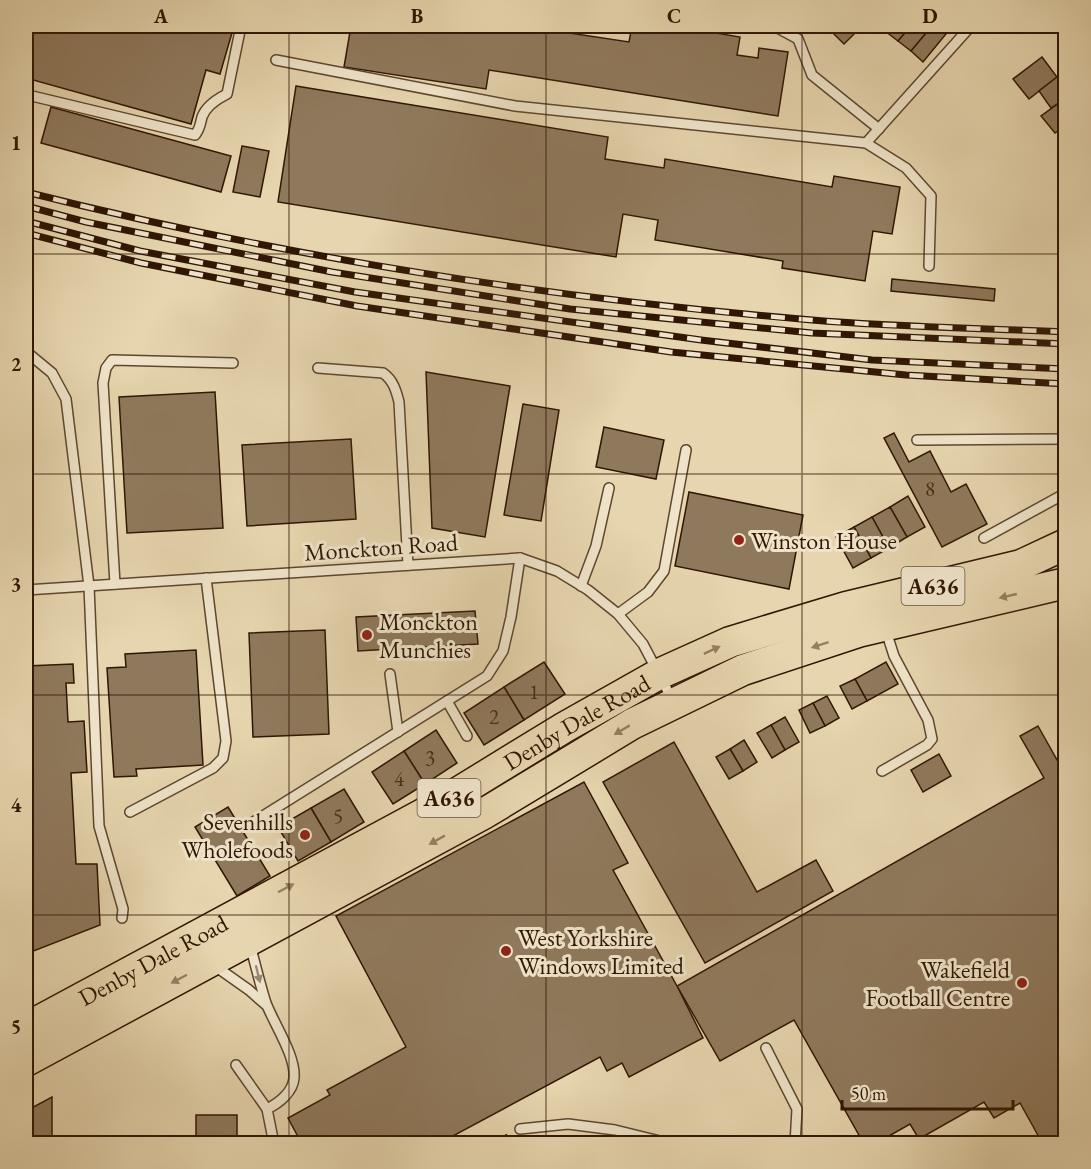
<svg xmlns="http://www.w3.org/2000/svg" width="1091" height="1169" font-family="'EB Garamond',serif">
<rect width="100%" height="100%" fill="#e6d5ae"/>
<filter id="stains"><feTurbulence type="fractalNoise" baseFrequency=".00333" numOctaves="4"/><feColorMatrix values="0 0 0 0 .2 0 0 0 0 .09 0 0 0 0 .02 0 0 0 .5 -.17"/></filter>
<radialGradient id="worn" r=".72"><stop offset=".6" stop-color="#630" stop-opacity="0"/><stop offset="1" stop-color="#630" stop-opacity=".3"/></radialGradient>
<g fill="#8f795c" stroke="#301603" stroke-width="1.5">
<path d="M 26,26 L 234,26 L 220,74 L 206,70 L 191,124 L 26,78 Z"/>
<path d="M 351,26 L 523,26 L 629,42 L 632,26 L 699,26 L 698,30 L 740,37 L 737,55 L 758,58 L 759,48 L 788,52 L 778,116 L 489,70 L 486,89 L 344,67 Z"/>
<path d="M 834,26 L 862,26 L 844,44 L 830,30 Z"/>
<path d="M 890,26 L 911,26 L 898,41 L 885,31 Z"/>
<path d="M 911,26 L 932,26 L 911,51 L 898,41 Z"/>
<path d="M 932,26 L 935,26 L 946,34 L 923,62 L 911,51 Z"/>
<path d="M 1042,57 L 1057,77 L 1029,99 L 1013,79 Z"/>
<path d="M 1057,77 L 1066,88 L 1066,98 L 1051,108 L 1039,91 Z"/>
<path d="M 296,86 L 608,137 L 605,159 L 664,168 L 665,159 L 832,187 L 834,176 L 900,187 L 892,234 L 873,231 L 865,281 L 782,268 L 783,261 L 655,240 L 658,220 L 623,214 L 616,257 L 278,202 Z"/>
<path d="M 1066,98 L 1066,141 L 1058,131 L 1055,133 L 1041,116 Z"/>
<path d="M 51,107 L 231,156 L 221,192 L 41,143 Z"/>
<path d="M 242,146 L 269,151 L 260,197 L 233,192 Z"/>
<path d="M 892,279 L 995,289 L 994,301 L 891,291 Z"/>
<path d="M 426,372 L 510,386 L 485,537 L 432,528 Z"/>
<path d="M 215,392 L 223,528 L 127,533 L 119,397 Z"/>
<path d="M 523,404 L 559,410 L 541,521 L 504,515 Z"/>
<path d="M 604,427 L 664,440 L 656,479 L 596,467 Z"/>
<path d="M 894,433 L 909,462 L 930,451 L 951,492 L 966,484 L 987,524 L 942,547 L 884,438 Z"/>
<path d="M 351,439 L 356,519 L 247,526 L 242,445 Z"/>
<path d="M 26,442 L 31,549 L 26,549 Z"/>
<path d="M 689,492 L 803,515 L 789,589 L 675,566 Z"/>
<path d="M 908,496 L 925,527 L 907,537 L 890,507 Z"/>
<path d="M 890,507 L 907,537 L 889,548 L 872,517 Z"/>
<path d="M 872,517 L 889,548 L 871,558 L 854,527 Z"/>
<path d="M 854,527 L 871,558 L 853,568 L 836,537 Z"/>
<path d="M 475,611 L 478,644 L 358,651 L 356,617 Z"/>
<path d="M 325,630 L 329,734 L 253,737 L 249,633 Z"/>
<path d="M 196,650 L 203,765 L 136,769 L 137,776 L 114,777 L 107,668 L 126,667 L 125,654 Z"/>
<path d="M 544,662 L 565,694 L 524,720 L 504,687 Z"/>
<path d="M 886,662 L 898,684 L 867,701 L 855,679 Z"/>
<path d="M 73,664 L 74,683 L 66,683 L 68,722 L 84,721 L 87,772 L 71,773 L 76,864 L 97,864 L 100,925 L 26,954 L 26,666 Z"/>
<path d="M 855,679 L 867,701 L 852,709 L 840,686 Z"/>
<path d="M 504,687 L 524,720 L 484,745 L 464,713 Z"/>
<path d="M 827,696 L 839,718 L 825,726 L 813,703 Z"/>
<path d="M 813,703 L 825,726 L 810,733 L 799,710 Z"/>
<path d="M 785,717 L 799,742 L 785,750 L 771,725 Z"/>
<path d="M 771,725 L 785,750 L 772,758 L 757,733 Z"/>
<path d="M 1038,726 L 1061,767 L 1066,764 L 1066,1142 L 1046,1144 L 1042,1136 L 1039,1137 L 1020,1103 L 994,1118 L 984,1102 L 919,1139 L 910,1124 L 875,1144 L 864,1144 L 794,1020 L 720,1061 L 677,986 L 1044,778 L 1020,736 Z"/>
<path d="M 436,730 L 457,763 L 425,784 L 404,751 Z"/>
<path d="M 744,740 L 757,762 L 743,771 L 730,749 Z"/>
<path d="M 674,742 L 757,892 L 816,860 L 833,891 L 705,963 L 603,782 Z"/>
<path d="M 730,749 L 743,771 L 729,779 L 716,757 Z"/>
<path d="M 404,751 L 425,784 L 393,804 L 372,772 Z"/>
<path d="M 939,754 L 951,776 L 923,792 L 911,770 Z"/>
<path d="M 584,782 L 628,863 L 613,870 L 677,986 L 703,1038 L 629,1077 L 622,1063 L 607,1071 L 600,1057 L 438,1144 L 354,1144 L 351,1138 L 341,1144 L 302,1144 L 288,1118 L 330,1095 L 327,1090 L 406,1047 L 336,916 Z"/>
<path d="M 344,789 L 364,822 L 331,842 L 311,808 Z"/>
<path d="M 228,807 L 270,876 L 237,896 L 195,827 Z"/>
<path d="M 311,808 L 331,842 L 298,861 L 278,827 Z"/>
<path d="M 52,1097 L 52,1144 L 26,1144 L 26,1111 Z"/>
<rect x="196" y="1115" width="41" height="29"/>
</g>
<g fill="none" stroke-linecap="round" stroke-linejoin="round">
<defs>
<g id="service">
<path d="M 774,26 L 798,39 L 812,75 L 879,129"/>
<path d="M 276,60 L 515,106 L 866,143 L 906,168 L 931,196 L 929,266"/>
<path d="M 26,96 L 32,96 L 195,135 C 200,129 200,125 202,117 C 206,106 217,99 227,94 L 241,26"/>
<path d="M 866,143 L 971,26"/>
<path d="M 26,353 L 29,354 L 52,373 L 66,399 L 89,586 L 99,826 L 123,909 L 122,918"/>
<path d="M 318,368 L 383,373 C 393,380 396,390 399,402 L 408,565"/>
<path d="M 917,440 L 1066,439"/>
<path d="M 984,538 L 1066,493"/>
<path d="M 115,584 L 103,383 L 106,368 L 112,360 L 233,363"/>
<path d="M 581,586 L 596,546 L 609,488"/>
<path d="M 26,590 L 520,558 L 557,571 L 588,590 L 618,614 L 643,644 L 673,701"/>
<path d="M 618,614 L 648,592 L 664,571 L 686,450"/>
<path d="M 390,674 L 398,732"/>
<path d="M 447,701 L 467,736"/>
<path d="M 882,771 L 927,745 L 932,739 L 928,720 L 894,656 L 886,631"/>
<path d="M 130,812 L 213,768 L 223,758 L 226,741 L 206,578"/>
<path d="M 247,826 L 487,676 L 503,651 L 511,617 L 520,558"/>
<path d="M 250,944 C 255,964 260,984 266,1003 C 274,1024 296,1056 294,1078 C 293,1092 279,1103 267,1109 L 274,1144"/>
<path d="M 215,966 L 249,990 L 266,1005"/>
<path d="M 766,1048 L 797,1109 L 795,1144"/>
<path d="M 236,1065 L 267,1109"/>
<path d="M 520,1129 L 568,1124 L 615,1130 L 672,1144"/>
</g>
<g id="primary">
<path id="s1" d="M 26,1028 L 423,814 L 565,727 L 659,674 L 730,642 L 846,607 L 1021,565 L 1066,544"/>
<path d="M 26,1061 L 485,813 L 632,724 L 743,670 L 858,632 L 1066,583"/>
</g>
</defs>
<use href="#service" stroke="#5e462e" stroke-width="12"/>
<use href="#primary" stroke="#301603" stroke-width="33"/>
<path stroke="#301603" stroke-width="4" stroke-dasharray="4.5 3" stroke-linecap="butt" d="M 490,1144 L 509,1135"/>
<use href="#service" stroke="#efe4ca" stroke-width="9"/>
<use href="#primary" stroke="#e6d5ae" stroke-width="30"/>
<defs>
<g id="rail">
<path d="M 26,192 C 283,257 548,298 812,320 C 896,327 981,328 1066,332"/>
<path d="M 26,206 L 86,222 L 332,272 L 570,309 L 812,333 L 1066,344"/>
<path d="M 26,221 L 140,251 L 355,292 L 701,340 L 872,360 L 1066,369"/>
<path d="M 26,233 L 141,263 L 357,306 L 671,352 L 906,375 L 1066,384"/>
</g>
</defs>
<use href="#rail" stroke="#301603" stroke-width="7"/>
<use href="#rail" stroke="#efe4ca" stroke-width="4.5" stroke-dasharray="14" stroke-linecap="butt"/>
</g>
<defs><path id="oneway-solid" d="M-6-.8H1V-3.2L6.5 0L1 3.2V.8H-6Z" transform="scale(1.5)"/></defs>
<g fill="#947f61">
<use href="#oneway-solid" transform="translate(1008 596) rotate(167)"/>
<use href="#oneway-solid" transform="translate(820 645) rotate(162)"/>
<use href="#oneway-solid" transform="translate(712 650) rotate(-25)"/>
<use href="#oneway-solid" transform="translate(622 730) rotate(149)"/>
<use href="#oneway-solid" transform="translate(437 840) rotate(151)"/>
<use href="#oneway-solid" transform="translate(286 888) rotate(-28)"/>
<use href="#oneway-solid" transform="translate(179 979) rotate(152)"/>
</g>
<use fill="#998770" href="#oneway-solid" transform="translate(258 974) rotate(76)"/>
<path fill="none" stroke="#301603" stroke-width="1.5" stroke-opacity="0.55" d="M 289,26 L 289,1144M 546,26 L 546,1144M 802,26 L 802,1144M 26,254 L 1066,254M 26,474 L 1066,474M 26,695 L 1066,695M 26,915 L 1066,915"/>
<g fill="#8f2418" stroke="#efe4ca" stroke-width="2">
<circle cx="739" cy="540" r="6"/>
<circle cx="367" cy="635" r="6"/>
<circle cx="305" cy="835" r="6"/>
<circle cx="506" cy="951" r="6"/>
<circle cx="1022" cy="983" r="6"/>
</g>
<g text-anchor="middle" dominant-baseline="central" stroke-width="6" stroke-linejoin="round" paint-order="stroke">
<g font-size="21" fill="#482f19">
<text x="930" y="488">8</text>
<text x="534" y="691">1</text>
<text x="494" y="716">2</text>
<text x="430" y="757">3</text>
<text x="399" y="778">4</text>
<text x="338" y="815">5</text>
</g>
<g fill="#efe4ca" stroke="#69543f" stroke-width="1.5">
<rect x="901.5" y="567" width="63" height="38" rx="4.5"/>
<rect x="417.5" y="779" width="63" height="38" rx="4.5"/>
</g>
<g font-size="22" font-weight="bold" fill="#301603">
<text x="933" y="586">A636</text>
<text x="449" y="798">A636</text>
</g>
<g font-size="24" fill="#301603" stroke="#efe4ca" text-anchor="start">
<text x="751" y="540">Winston House</text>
<text x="379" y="621">Monckton<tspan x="379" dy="28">Munchies</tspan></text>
<text x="293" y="821" text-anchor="end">Sevenhills<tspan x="293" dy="28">Wholefoods</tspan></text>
<text x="518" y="937">West Yorkshire<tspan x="518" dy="28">Windows Limited</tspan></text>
<text x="1010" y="969" text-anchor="end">Wakefield<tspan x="1010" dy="28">Football Centre</tspan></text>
</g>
<g font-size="24" fill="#301603" stroke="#efe4ca">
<text transform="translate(381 547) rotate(-4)">Monckton Road</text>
<text stroke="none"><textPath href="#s1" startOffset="630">Denby Dale Road</textPath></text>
<text stroke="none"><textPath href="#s1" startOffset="144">Denby Dale Road</textPath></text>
</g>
</g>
<rect width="1091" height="1169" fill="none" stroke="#e6d5ae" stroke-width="66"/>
<path d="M842 1100v9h171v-9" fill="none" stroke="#301603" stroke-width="3"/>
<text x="851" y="1100" font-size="18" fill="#301603" stroke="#efe4ca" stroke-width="4.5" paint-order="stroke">50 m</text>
<rect x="33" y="33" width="1025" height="1103" fill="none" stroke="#301603" stroke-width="2"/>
<g font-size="20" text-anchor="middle" font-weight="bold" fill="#301603">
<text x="161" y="23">A</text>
<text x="417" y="23">B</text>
<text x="674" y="23">C</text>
<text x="930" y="23">D</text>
<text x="16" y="150">1</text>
<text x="16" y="371">2</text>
<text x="16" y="591">3</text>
<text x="16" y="812">4</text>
<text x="16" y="1033">5</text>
</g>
<rect width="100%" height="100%" filter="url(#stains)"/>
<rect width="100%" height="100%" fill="url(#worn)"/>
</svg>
